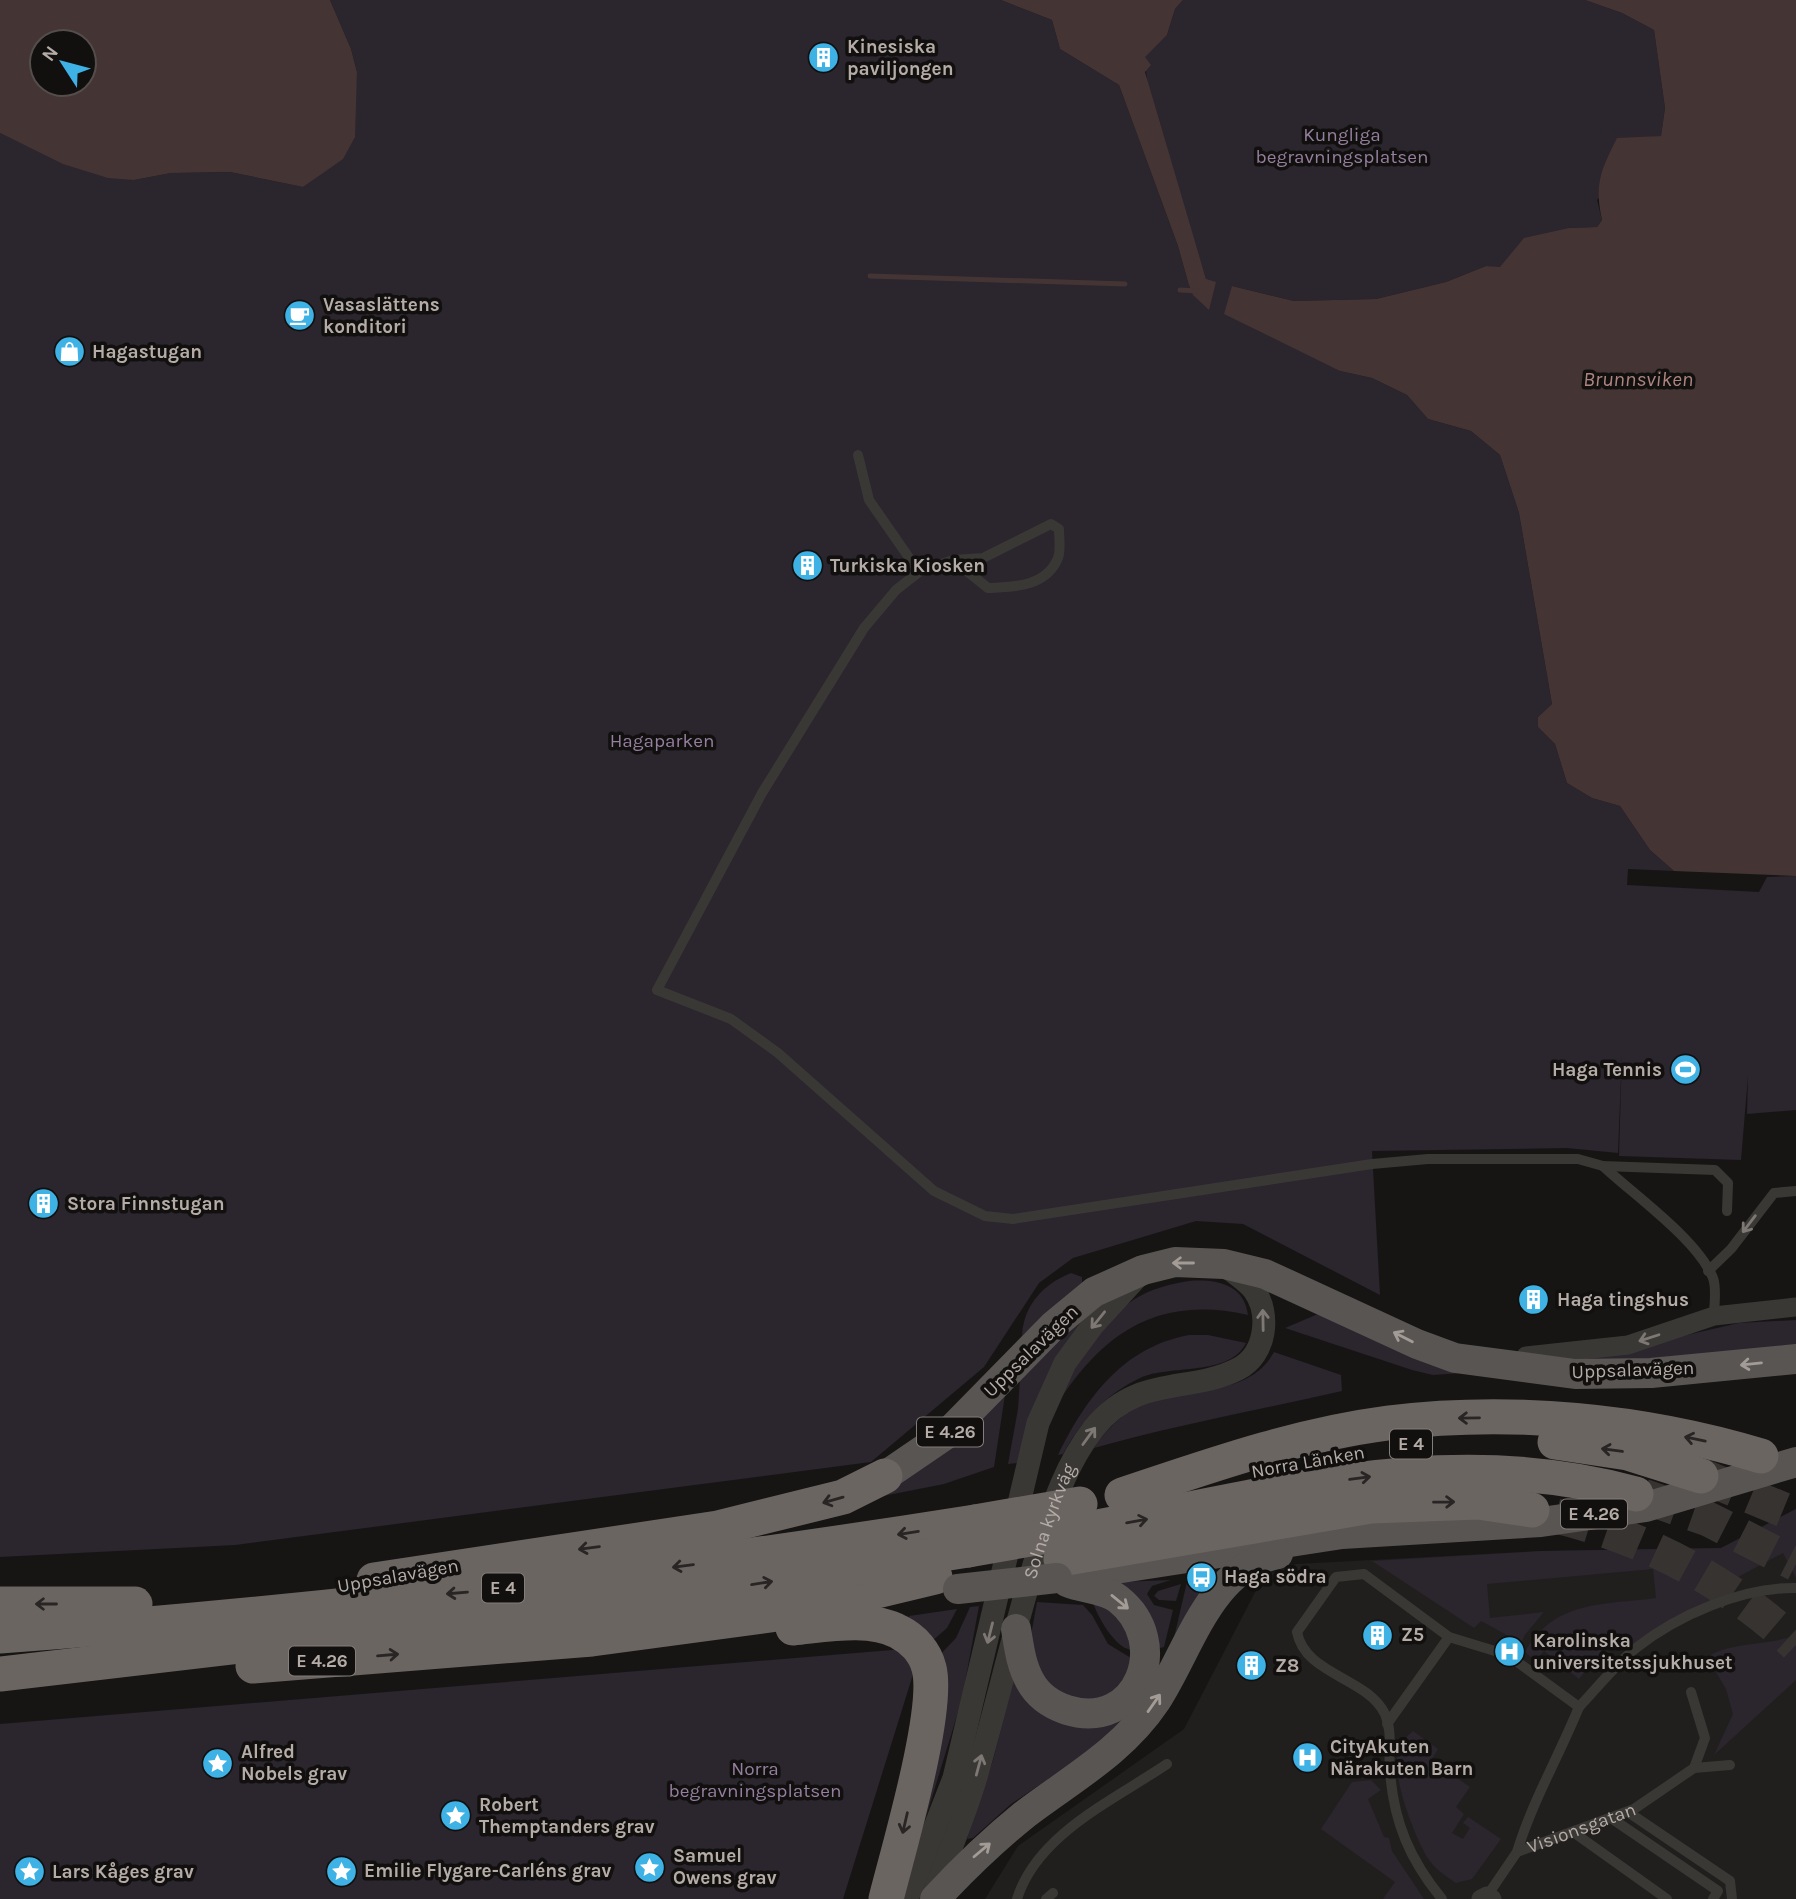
<svg xmlns="http://www.w3.org/2000/svg" width="1796" height="1899" font-family="Karla,sans-serif">
<rect width="100%" height="100%" fill="#161514"/>
<path fill="#201f1d" d="M 1796,1509 L 1796,1899 L 985,1899 L 1018,1846 L 1184,1729 L 1264,1575 L 1296,1564 L 1541,1551 L 1721,1548 Z"/>
<g fill="#2b252d">
<path d="M 330,0 L 1001,0 L 1052,20 L 1060,49 L 1119,85 L 1178,246 L 1188,282 L 1206,279 L 1149,93 L 1144,57 L 1167,35 L 1175,9 L 1183,0 L 1585,0 L 1622,13 L 1654,30 L 1665,108 L 1661,136 L 1651,137 L 1597,200 L 1602,220 L 1597,227 L 1569,228 L 1500,268 L 1486,266 L 1446,282 L 1376,299 L 1294,301 L 1232,286 L 1340,371 L 1372,378 L 1407,395 L 1428,419 L 1471,431 L 1500,455 L 1519,513 L 1552,704 L 1538,717 L 1538,727 L 1555,744 L 1567,783 L 1592,798 L 1620,806 L 1650,850 L 1674,871 L 1628,869 L 1627,885 L 1759,892 L 1767,877 L 1796,876 L 1796,1110 L 1747,1114 L 1748,1076 L 1741,1160 L 1619,1156 L 1622,1052 L 1618,1153 L 1567,1148 L 1372,1151 L 1380,1295 L 1243,1224 L 1196,1221 L 1073,1258 L 1039,1283 L 984,1367 L 871,1462 L 235,1545 L 0,1557 L 0,133 L 63,163 L 134,180 L 171,173 L 230,172 L 303,187 L 323,172 L 355,99 L 357,72 L 351,49 Z"/>
<path d="M 1071,1273 L 1082,1277 L 1082,1283 L 1022,1336 C 1023,1306 1043,1284 1071,1273 Z"/>
<path d="M 1189,1281 C 1216,1279 1244,1284 1248,1315 C 1158,1295 1103,1332 1056,1406 C 1061,1385 1072,1371 1085,1353 C 1116,1309 1133,1290 1189,1281 Z"/>
<path d="M 1096,1306 L 1034,1414 L 1017,1463 L 1008,1464 L 1018,1409 L 1020,1379 L 1039,1356 Z"/>
<path d="M 1318,1314 L 1462,1373 L 1433,1375 L 1412,1370 L 1285,1328 Z"/>
<path d="M 1796,1320 L 1796,1344 L 1681,1358 L 1588,1362 L 1586,1358 L 1739,1323 Z"/>
<path d="M 1189,1335 L 1208,1335 L 1246,1343 C 1229,1377 1170,1364 1140,1378 C 1106,1394 1081,1421 1063,1454 L 1058,1455 C 1086,1398 1123,1347 1189,1335 Z"/>
<path d="M 1274,1352 L 1341,1375 L 1342,1391 C 1259,1410 1176,1425 1094,1448 C 1106,1429 1129,1407 1152,1400 C 1193,1387 1250,1396 1274,1352 Z"/>
<path d="M 1005,1395 L 994,1467 L 944,1484 L 883,1496 Z"/>
<path d="M 1796,1509 L 1796,1578 L 1783,1553 L 1710,1592 L 1713,1601 L 1633,1648 L 1614,1636 L 1579,1679 L 1544,1651 L 1535,1661 L 1525,1652 C 1554,1600 1604,1605 1656,1598 L 1653,1569 L 1487,1584 L 1490,1618 L 1544,1612 L 1524,1636 L 1519,1651 L 1512,1649 L 1514,1639 L 1481,1621 L 1474,1628 L 1372,1561 L 1541,1551 L 1721,1548 Z"/>
<path d="M 1217,1576 L 1172,1646 L 1187,1582 L 1210,1580 Z"/>
<path d="M 1171,1580 L 1152,1586 L 1147,1594 L 1154,1605 L 1173,1610 L 1164,1647 L 1156,1649 L 1119,1582 Z"/>
<path d="M 1181,1584 L 1176,1601 L 1159,1600 L 1154,1596 L 1158,1591 Z"/>
<path d="M 1092,1600 L 1122,1615 L 1131,1650 C 1114,1647 1097,1616 1092,1600 Z"/>
<path d="M 1037,1602 L 1083,1605 L 1092,1615 L 1108,1644 L 1136,1661 L 1125,1688 L 1080,1706 L 1039,1678 L 1031,1635 Z"/>
<path d="M 979,1606 L 962,1699 L 912,1863 L 935,1660 L 956,1638 L 970,1607 Z"/>
<path d="M 957,1609 L 947,1628 L 932,1641 L 910,1622 L 909,1616 Z"/>
<path d="M 1796,1635 L 1796,1680 L 1714,1755 L 1733,1714 L 1726,1689 L 1707,1657 C 1733,1641 1768,1646 1796,1635 Z"/>
<path d="M 904,1649 L 915,1668 L 843,1899 L 0,1899 L 0,1724 Z"/>
<path d="M 1165,1663 L 1117,1733 L 1011,1804 L 973,1838 L 967,1839 L 993,1760 L 1017,1667 L 1075,1721 L 1155,1664 Z"/>
<path d="M 1413,1731 L 1438,1749 L 1431,1760 L 1470,1787 L 1456,1807 L 1464,1814 L 1452,1833 L 1463,1839 L 1470,1828 L 1463,1823 L 1468,1817 L 1501,1839 L 1472,1879 L 1456,1883 C 1445,1876 1434,1868 1427,1857 C 1414,1835 1386,1765 1401,1743 C 1404,1738 1409,1735 1413,1731 Z"/>
<path d="M 1371,1780 L 1381,1790 L 1368,1799 L 1384,1837 L 1389,1838 L 1392,1851 L 1424,1899 L 1383,1899 L 1395,1882 L 1321,1829 L 1352,1782 Z"/>
</g>
<g fill="#443534" fill-rule="evenodd">
<path d="M 0,0 L 330,0 L 351,49 L 357,72 L 355,137 L 343,159 L 303,187 L 230,172 L 171,173 L 134,180 L 108,178 L 63,164 L 0,133 ZM 84,42 L 84,84 L 42,84 L 42,42 Z"/>
<path d="M 1001,0 L 1183,0 L 1175,9 L 1167,35 L 1145,57 L 1151,65 L 1145,72 L 1206,279 L 1216,282 L 1209,310 L 1193,295 L 1188,282 L 1178,246 L 1119,85 L 1060,49 L 1052,20 Z"/>
<path d="M 1585,0 L 1796,0 L 1796,876 L 1674,871 L 1650,850 L 1620,806 L 1592,798 L 1567,783 L 1555,744 L 1538,727 L 1538,717 L 1552,704 L 1519,513 L 1500,455 L 1471,431 L 1428,419 L 1407,395 L 1372,378 L 1340,371 L 1224,314 L 1232,286 L 1294,301 L 1376,299 L 1446,282 L 1486,266 L 1500,267 L 1524,238 L 1569,228 L 1597,227 L 1602,220 C 1594,184 1601,170 1617,138 L 1661,136 L 1665,108 L 1654,30 L 1622,13 Z"/>
</g>
<g fill="none" stroke-linecap="round" stroke-linejoin="round">
<g stroke="#443534" stroke-width="5">
<path d="M 870,276 L 1125,284"/>
<path d="M 1180,290 L 1198,291"/>
</g>
<g stroke="#363331" stroke-width="35" stroke-dasharray="35 18" stroke-linecap="butt">
<path d="M 1702,1476 L 1796,1515"/>
<path d="M 1643,1496 L 1708,1519 L 1796,1564"/>
<path d="M 1556,1516 C 1644,1537 1730,1582 1796,1645"/>
</g>
<g stroke="#3a3835" stroke-width="10">
<path d="M 858,455 L 869,500 L 919,572"/>
<path d="M 953,560 L 983,558 L 1051,524 L 1059,529 C 1059,537 1061,551 1058,558 C 1046,587 1014,587 988,588 L 953,560 L 919,572 L 896,590 L 864,628 L 762,793 L 657,990 L 731,1019 L 778,1053 L 934,1191 L 985,1216 L 1013,1219 L 1372,1164 L 1428,1159 L 1578,1159 L 1603,1166 L 1715,1170 L 1728,1183 L 1727,1211"/>
<path d="M 1603,1166 C 1634,1195 1698,1240 1713,1278 C 1717,1289 1714,1305 1714,1316"/>
<path d="M 1708,1271 L 1731,1249 L 1774,1193 L 1796,1191"/>
<path d="M 1691,1692 L 1705,1738 L 1694,1768"/>
<path d="M 1579,1707 C 1597,1688 1615,1665 1636,1648 C 1678,1615 1742,1587 1796,1588"/>
<path d="M 1387,1724 L 1449,1637"/>
<path d="M 1628,1812 L 1730,1881 L 1732,1899"/>
<path d="M 1611,1818 L 1718,1891 L 1713,1899"/>
<path d="M 1573,1832 L 1667,1899"/>
<path id="s1" d="M 1487,1896 L 1517,1852 L 1634,1809 L 1694,1768 L 1730,1765"/>
<path d="M 1017,1899 C 1037,1834 1114,1800 1167,1764"/>
<path d="M 1046,1899 L 1053,1893"/>
<path d="M 1442,1899 C 1410,1860 1394,1823 1390,1772 C 1388,1752 1393,1733 1385,1714 C 1367,1677 1305,1675 1297,1632 L 1336,1577 L 1364,1574 L 1449,1637 L 1508,1655 L 1579,1707 C 1559,1756 1532,1802 1517,1852"/>
</g>
<g stroke="#3a3835" stroke-width="19">
<path d="M 1526,1356 L 1628,1345 L 1714,1316 L 1796,1307"/>
<path d="M 1481,1899 L 1487,1896 L 1492,1899"/>
</g>
<g stroke="#3a3835" stroke-width="23">
<path id="s2" d="M 932,1897 C 947,1857 964,1818 976,1777 C 997,1704 1014,1630 1036,1558 C 1051,1511 1064,1466 1094,1428 C 1138,1374 1189,1394 1238,1369 C 1266,1355 1271,1314 1254,1290 C 1247,1281 1235,1274 1226,1266"/>
<path d="M 907,1899 L 954,1778 L 1038,1423 L 1065,1363 L 1093,1325 L 1137,1277"/>
</g>
<g stroke="#595552" stroke-width="30">
<path d="M 885,1476 L 948,1433 L 1054,1325 L 1094,1292 L 1143,1270 L 1175,1262 L 1224,1264 L 1265,1274 L 1417,1344 L 1455,1358 L 1575,1374 L 1651,1373 L 1796,1359"/>
<path d="M 1057,1578 L 1342,1534 L 1541,1522 L 1646,1507 L 1796,1462"/>
<path d="M 1016,1629 C 1019,1647 1021,1665 1030,1681 C 1038,1696 1052,1705 1067,1710 C 1138,1732 1173,1642 1118,1599 C 1103,1588 1083,1589 1067,1582"/>
<path d="M 935,1899 C 963,1869 992,1841 1024,1815 C 1071,1779 1122,1752 1156,1701 C 1190,1649 1209,1568 1278,1554"/>
</g>
<g stroke="#6b6562" stroke-width="35">
<path d="M 1555,1442 L 1628,1453 L 1701,1476"/>
<path d="M 1122,1495 C 1209,1466 1296,1435 1388,1423 C 1511,1408 1642,1420 1761,1456"/>
<path d="M 1070,1532 C 1261,1499 1442,1440 1636,1494"/>
<path d="M 1061,1559 L 1371,1506 L 1478,1502 L 1532,1510"/>
<path d="M 374,1580 L 718,1528 L 843,1497 L 885,1476"/>
<path d="M 0,1604 L 135,1604"/>
<path d="M 793,1628 C 825,1625 870,1616 899,1632 C 913,1639 925,1652 929,1668 C 940,1710 898,1851 886,1899"/>
<path d="M 0,1636 C 326,1612 652,1573 975,1522"/>
<path d="M 253,1666 L 592,1639 L 785,1613 L 935,1577"/>
<path d="M 0,1674 L 702,1592 L 968,1550"/>
</g>
<path stroke="#595552" stroke-width="30" d="M 958,1589 L 1057,1578"/>
<g stroke="#6b6562" stroke-width="35">
<path d="M 975,1522 L 1080,1504"/>
<path d="M 968,1550 L 1070,1532"/>
</g>
</g>
<defs><path id="oneway-shaft" d="M-6 0H5M1.5-3L5.5 0L1.5 3" fill="none" stroke-width="1.6" stroke-linecap="round" stroke-linejoin="round" transform="scale(1.75)"/></defs>
<g stroke="#7e7874">
<use href="#oneway-shaft" transform="translate(1749 1224) rotate(127)"/>
<use href="#oneway-shaft" transform="translate(1098 1320) rotate(129)"/>
<use href="#oneway-shaft" transform="translate(1263 1320) rotate(-91)"/>
<use href="#oneway-shaft" transform="translate(1649 1338) rotate(162)"/>
<use href="#oneway-shaft" transform="translate(1089 1436) rotate(-54)"/>
<use href="#oneway-shaft" transform="translate(990 1633) rotate(104)"/>
<use href="#oneway-shaft" transform="translate(979 1765) rotate(-75)"/>
</g>
<g stroke="#a39b96">
<use href="#oneway-shaft" transform="translate(1183 1263) rotate(180)"/>
<use href="#oneway-shaft" transform="translate(1403 1337) rotate(-153)"/>
<use href="#oneway-shaft" transform="translate(1751 1364) rotate(174)"/>
<use href="#oneway-shaft" transform="translate(1120 1602) rotate(39)"/>
<use href="#oneway-shaft" transform="translate(1154 1703) rotate(-55)"/>
<use href="#oneway-shaft" transform="translate(982 1850) rotate(-40)"/>
</g>
<g stroke="#282524">
<use href="#oneway-shaft" transform="translate(1469 1418) rotate(179)"/>
<use href="#oneway-shaft" transform="translate(1695 1439) rotate(-168)"/>
<use href="#oneway-shaft" transform="translate(1612 1450) rotate(-172)"/>
<use href="#oneway-shaft" transform="translate(1360 1478) rotate(-8)"/>
<use href="#oneway-shaft" transform="translate(833 1500) rotate(164)"/>
<use href="#oneway-shaft" transform="translate(1444 1502) rotate(-1)"/>
<use href="#oneway-shaft" transform="translate(1137 1521) rotate(-10)"/>
<use href="#oneway-shaft" transform="translate(908 1533) rotate(171)"/>
<use href="#oneway-shaft" transform="translate(589 1548) rotate(173)"/>
<use href="#oneway-shaft" transform="translate(683 1566) rotate(173)"/>
<use href="#oneway-shaft" transform="translate(762 1583) rotate(-9)"/>
<use href="#oneway-shaft" transform="translate(457 1593) rotate(175)"/>
<use href="#oneway-shaft" transform="translate(46 1604) rotate(-180)"/>
<use href="#oneway-shaft" transform="translate(388 1655) rotate(-5)"/>
<use href="#oneway-shaft" transform="translate(905 1823) rotate(103)"/>
</g>
<defs>
<symbol id="building-disc" viewBox="-11 -11 22 22"><circle r="9.5" fill="#3eb2e4" stroke="#11100f"/><path d="M-4-6H4V6H1V3H-1V6H-4ZM-2.5-4.3h1.7v1.8h-1.7ZM.8-4.3h1.7v1.8H.8ZM-2.5-1h1.7V.8h-1.7ZM.8-1h1.7V.8H.8Z" fill="#fff"/></symbol>
<symbol id="cafe-disc" viewBox="-11 -11 22 22"><circle r="9.5" fill="#3eb2e4" stroke="#11100f"/><path d="M-5.5-4.5H6V0H3Q3 3.5 0 3.5H-2.5Q-5.5 3.5-5.5 0ZM3-3.2v2h1.7v-2ZM-6 4.5H4V6H-6Z" fill="#fff"/></symbol>
<symbol id="shop-disc" viewBox="-11 -11 22 22"><circle r="9.5" fill="#3eb2e4" stroke="#11100f"/><path d="M-5-2.5h2.3a2.7 3.5 0 0 1 5.4 0H5L5.5 6h-11ZM-1.5-2.5h3a1.5 2.3 0 0 0-3 0Z" fill="#fff"/></symbol>
<symbol id="stadium-disc" viewBox="-11 -11 22 22"><circle r="9.5" fill="#3eb2e4" stroke="#11100f"/><path d="M0-5a6.5 5 0 1 0 0 10a6.5 5 0 1 0 0-10ZM-3.5-1.8h7v3.6h-7Z" fill="#fff"/></symbol>
<symbol id="bus-disc" viewBox="-11 -11 22 22"><circle r="9.5" fill="#3eb2e4" stroke="#11100f"/><path d="M-5-6H5V4H4V6H2V4H-2V6H-4V4H-5ZM-3.5-4V0h7V-4ZM-3.5 1.2v1.5H-2V1.2ZM2 1.2v1.5H3.5V1.2Z" fill="#fff"/></symbol>
<symbol id="hospital-disc" viewBox="-11 -11 22 22"><circle r="9.5" fill="#3eb2e4" stroke="#11100f"/><path d="M-5-5h3v3.5h4V-5h3V5h-3V1.5h-4V5h-3Z" fill="#fff"/></symbol>
<symbol id="sight-disc" viewBox="-11 -11 22 22"><circle r="9.5" fill="#3eb2e4" stroke="#11100f"/><path d="M0-6L1.8-2.2L6-1.7L2.9 1.2L3.7 5.4L0 3.3L-3.7 5.4L-2.9 1.2L-6-1.7L-1.8-2.2Z" fill="#fff"/></symbol>
</defs>
<g fill-rule="evenodd">
<use href="#building-disc" x="806" y="40" width="35" height="35"/>
<use href="#cafe-disc" x="282" y="298" width="35" height="35"/>
<use href="#shop-disc" x="52" y="334" width="35" height="35"/>
<use href="#building-disc" x="790" y="548" width="35" height="35"/>
<use href="#stadium-disc" x="1668" y="1052" width="35" height="35"/>
<use href="#building-disc" x="26" y="1186" width="35" height="35"/>
<use href="#building-disc" x="1516" y="1282" width="35" height="35"/>
<use href="#bus-disc" x="1184" y="1560" width="35" height="35"/>
<use href="#building-disc" x="1360" y="1618" width="35" height="35"/>
<use href="#hospital-disc" x="1492" y="1634" width="35" height="35"/>
<use href="#building-disc" x="1234" y="1648" width="35" height="35"/>
<use href="#hospital-disc" x="1290" y="1740" width="35" height="35"/>
<use href="#sight-disc" x="200" y="1746" width="35" height="35"/>
<use href="#sight-disc" x="438" y="1798" width="35" height="35"/>
<use href="#sight-disc" x="632" y="1850" width="35" height="35"/>
<use href="#sight-disc" x="324" y="1854" width="35" height="35"/>
<use href="#sight-disc" x="12" y="1854" width="35" height="35"/>
</g>
<g text-anchor="middle" dominant-baseline="central" stroke-width="7" stroke-linejoin="round" paint-order="stroke">
<g fill="#11100f" stroke="#847d79" stroke-width="2">
<rect x="917" y="1417.5" width="66" height="29" rx="5"/>
<rect x="1390" y="1429.5" width="42" height="29" rx="5"/>
<rect x="1561" y="1499.5" width="66" height="29" rx="5"/>
<rect x="482" y="1573.5" width="42" height="29" rx="5"/>
<rect x="289" y="1646.5" width="66" height="29" rx="5"/>
</g>
<g font-size="18" font-weight="bold" fill="#b5aca7">
<text x="950" y="1432">E 4.26</text>
<text x="1411" y="1444">E 4</text>
<text x="1594" y="1514">E 4.26</text>
<text x="503" y="1588">E 4</text>
<text x="322" y="1661">E 4.26</text>
</g>
<g font-size="19" font-weight="bold" fill="#b5aca7" stroke="#11100f" text-anchor="start">
<text x="847" y="47">Kinesiska<tspan x="847" dy="22">paviljongen</tspan></text>
<text x="323" y="305">Vasaslättens<tspan x="323" dy="22">konditori</tspan></text>
<text x="92" y="352">Hagastugan</text>
<text x="830" y="566">Turkiska Kiosken</text>
<text x="1662" y="1070" text-anchor="end">Haga Tennis</text>
<text x="67" y="1204">Stora Finnstugan</text>
<text x="1557" y="1300">Haga tingshus</text>
<text x="1224" y="1577">Haga södra</text>
<text x="1401" y="1635">Z5</text>
<text x="1533" y="1641">Karolinska<tspan x="1533" dy="22">universitetssjukhuset</tspan></text>
<text x="1275" y="1666">Z8</text>
<text x="1330" y="1747">CityAkuten<tspan x="1330" dy="22">Närakuten Barn</tspan></text>
<text x="241" y="1752">Alfred<tspan x="241" dy="22">Nobels grav</tspan></text>
<text x="479" y="1805">Robert<tspan x="479" dy="22">Themptanders grav</tspan></text>
<text x="673" y="1856">Samuel<tspan x="673" dy="22">Owens grav</tspan></text>
<text x="364" y="1871">Emilie Flygare-Carléns grav</text>
<text x="52" y="1872">Lars Kåges grav</text>
</g>
<g font-size="19" fill="#957f9f" stroke="#11100f">
<text x="1342" y="135">Kungliga<tspan x="1342" dy="22">begravningsplatsen</tspan></text>
<text x="662" y="741">Hagaparken</text>
<text x="755" y="1769">Norra<tspan x="755" dy="22">begravningsplatsen</tspan></text>
</g>
<g font-size="19" fill="#b5aca7" stroke="#11100f">
<text transform="translate(1031 1351) rotate(-44)">Uppsalavägen</text>
<text transform="translate(1633 1370) rotate(-2)">Uppsalavägen</text>
<text transform="translate(1308 1462) rotate(-10)">Norra Länken</text>
<text stroke="none"><textPath href="#s2" startOffset="394">Solna kyrkväg</textPath></text>
<text transform="translate(398 1576) rotate(-10)">Uppsalavägen</text>
<text stroke="none"><textPath href="#s1" startOffset="122">Visionsgatan</textPath></text>
</g>
<g font-size="21" font-style="italic" fill="#ae8580" stroke="#11100f">
<text x="1638" y="379">Brunnsviken</text>
</g>
</g>
<g transform="translate(63 63) rotate(306)"><circle r="33" fill="#11100f" stroke="#534e4c" stroke-width="2"/>
<path d="M0-5L12 26L0 18L-12 26Z" fill="#3eb2e4"/>
<text y="-10" font-size="19" font-weight="bold" text-anchor="middle" fill="#b5aca7">N</text>
</g>
</svg>
